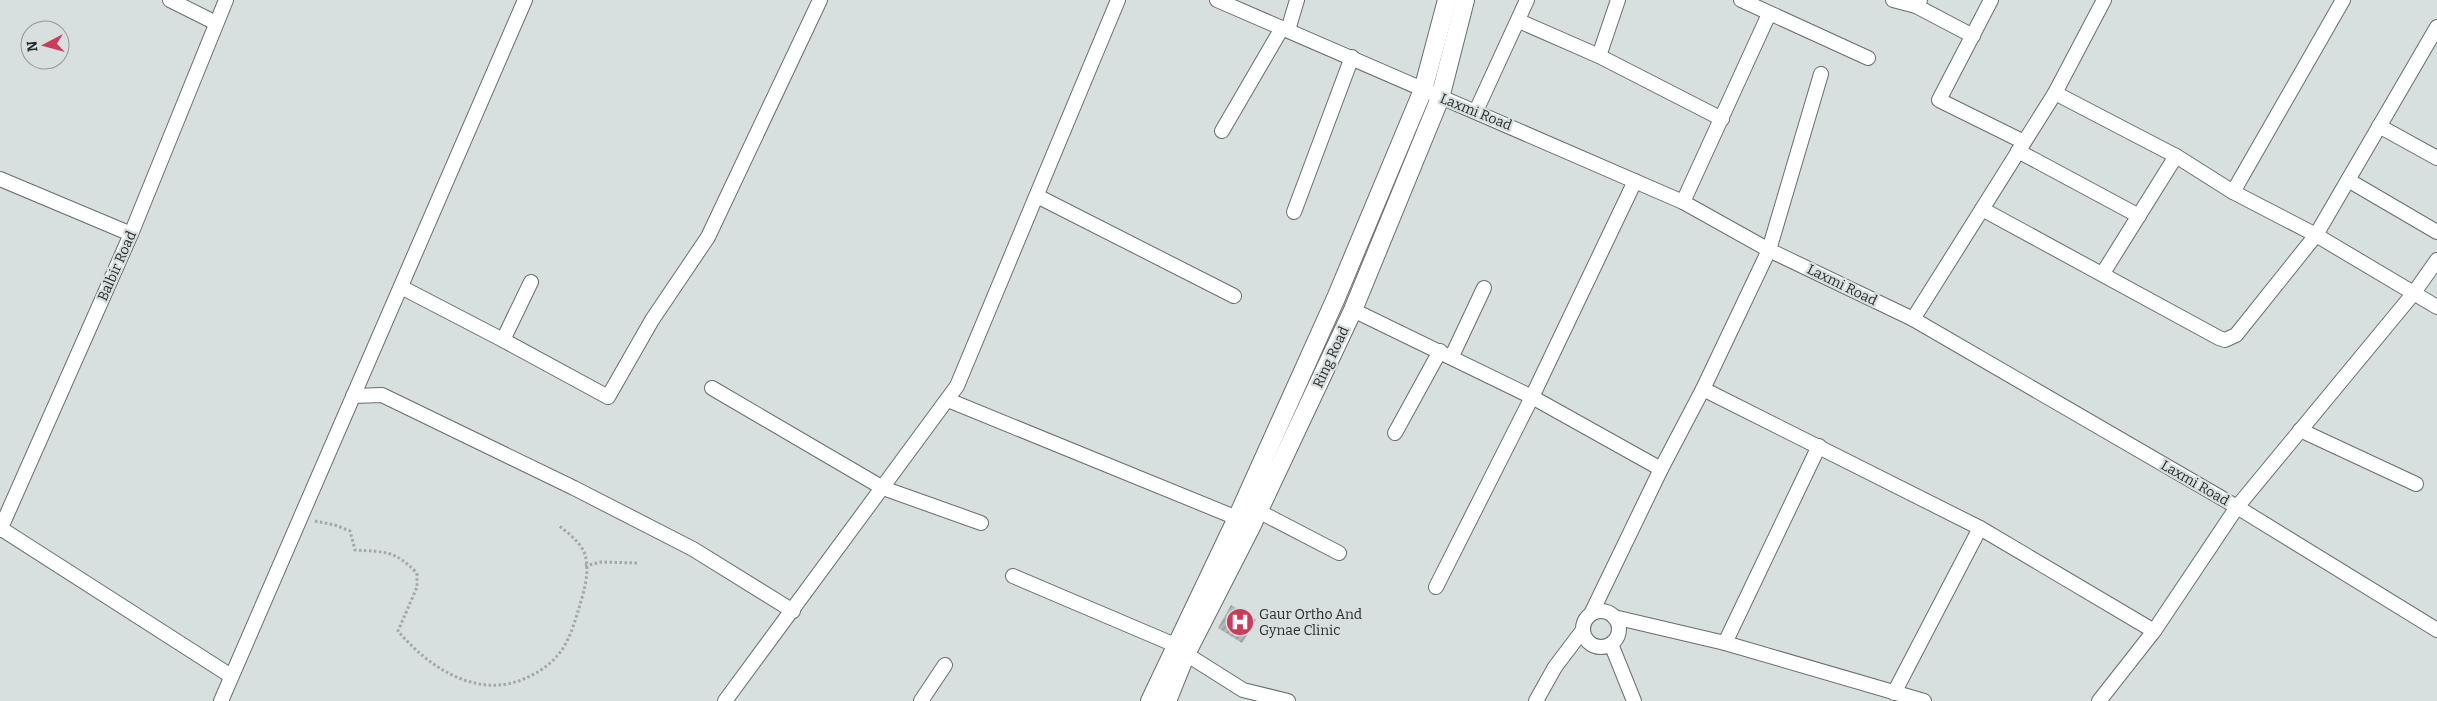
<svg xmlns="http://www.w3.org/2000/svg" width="2437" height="701" font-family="Bitter,serif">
<defs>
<pattern id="building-hatch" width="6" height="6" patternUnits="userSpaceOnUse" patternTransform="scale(1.25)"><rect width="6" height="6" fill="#b0b7b7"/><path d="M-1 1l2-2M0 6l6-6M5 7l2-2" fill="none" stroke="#8f9595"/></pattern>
</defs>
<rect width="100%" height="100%" fill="#d8e0df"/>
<path fill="url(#building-hatch)" d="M 1231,605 L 1256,620 L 1242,643 L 1218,628 Z"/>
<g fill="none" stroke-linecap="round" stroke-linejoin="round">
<defs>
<g id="minor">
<path d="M 170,0 L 216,23"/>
<path d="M 1217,0 L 1683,202 L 1769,250 L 1913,319 L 2237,507 L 2437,630"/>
<path d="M 1741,0 L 1868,58"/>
<path d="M 1893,0 L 1916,6"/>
<path d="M 1920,0 L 1916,6 L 1973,36"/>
<path d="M 1991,0 L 1939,100 L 2024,142"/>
<path d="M 1519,21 L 1599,56 L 1722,119"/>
<path d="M 1288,30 L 1297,0"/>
<path d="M 1599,56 L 1618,0"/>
<path d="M 2055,93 L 2176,156 L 2233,192 L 2316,235 L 2437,307"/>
<path d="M 1476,111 L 1527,0"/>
<path d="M 2379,126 L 2437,158"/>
<path d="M 1222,131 L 1282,28"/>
<path d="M 2018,151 L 2139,216"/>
<path d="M 0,179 L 131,234"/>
<path d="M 2348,180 L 2437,232"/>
<path d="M 2233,192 L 2343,0"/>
<path d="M 1037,196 L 1234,296"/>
<path d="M 1683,202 L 1769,14"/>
<path d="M 1982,209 L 2219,338 L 2225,340 L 2236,335 L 2316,235 L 2437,27"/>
<path d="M 1294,212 L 1352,57"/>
<path d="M 2103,273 L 2176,156"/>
<path d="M 401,287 L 503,340 L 531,282"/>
<path d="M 1353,310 L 1532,397 L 1661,469"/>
<path d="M 1913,319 L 2055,93 L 2104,0"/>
<path d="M 503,340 L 608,397 L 652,320 L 708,237 L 820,0"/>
<path d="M 1452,356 L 1484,288"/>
<path d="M 712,388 L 883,488 L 981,523"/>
<path d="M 1703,389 L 1980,528 L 2154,631"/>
<path d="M 353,396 L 382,395 L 574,488 L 693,549 L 793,611"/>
<path d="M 948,400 L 1237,518"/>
<path d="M 2300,430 L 2416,484"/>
<path d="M 1395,433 L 1440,351"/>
<path d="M 1258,511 L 1339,553"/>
<path d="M 0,528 L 231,676"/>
<path d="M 0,530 L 131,234 L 226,0"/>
<path d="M 1013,576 L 1175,645"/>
<path d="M 1436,587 L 1532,397 L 1635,181"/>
<circle cx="1601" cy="629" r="18"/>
<path d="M 1591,614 L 1661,469 L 1703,389 L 1769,250 L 1821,74"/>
<path d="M 1614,617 L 1725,643 L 1924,701"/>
<path d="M 1725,643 L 1819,446"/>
<path d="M 1611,644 L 1634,701"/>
<path d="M 1186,654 L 1243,690 L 1288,701"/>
<path d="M 1894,693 L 1980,528"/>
<path d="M 221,701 L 525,0"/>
<path d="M 725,701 L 957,386 L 1118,0"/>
<path d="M 921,701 L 945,665"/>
<path d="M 1536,701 L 1555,667 L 1583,630"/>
<path d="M 2099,701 L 2154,631 L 2237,507 L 2413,294 L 2437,260"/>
</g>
<g id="tertiary">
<path d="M 1150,701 L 1237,518 L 1336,298 L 1423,90 L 1447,0"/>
<path d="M 1167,701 L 1186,654 L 1251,527 L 1353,310 L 1440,98 L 1465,0"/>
</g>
</defs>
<use href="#minor" stroke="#676e6d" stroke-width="16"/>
<use href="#tertiary" stroke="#676e6d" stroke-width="20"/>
<g stroke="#a0a7a6" stroke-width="3" stroke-dasharray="2.5 2.5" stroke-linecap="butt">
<path d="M 315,521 L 335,525 L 350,531 L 355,550 C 386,552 394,550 417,573 L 417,587 L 398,631 C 429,668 478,700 526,678 C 537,673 550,665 557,656 C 569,643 574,624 579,608 C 584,591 591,569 584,552 C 579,541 567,532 558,525"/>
<path d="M 585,566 L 601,562 L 637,563"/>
</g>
<use href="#minor" stroke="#fff" stroke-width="14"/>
<use href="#tertiary" stroke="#fff" stroke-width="18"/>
</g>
<defs>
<symbol id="hospital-disc" viewBox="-11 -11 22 22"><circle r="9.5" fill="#cc3c5a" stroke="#d8e0df"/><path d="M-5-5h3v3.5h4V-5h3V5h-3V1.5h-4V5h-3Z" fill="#fff"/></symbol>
</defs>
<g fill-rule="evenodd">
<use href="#hospital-disc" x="1224" y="606" width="32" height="32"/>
</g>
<g text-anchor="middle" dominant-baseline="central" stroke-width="4.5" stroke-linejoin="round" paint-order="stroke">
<g font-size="14" fill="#282b2b" stroke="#d8e0df">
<text transform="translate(1476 112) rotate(22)">Laxmi Road</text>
<text transform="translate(117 266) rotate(-66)">Balbir Road</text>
<text transform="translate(1842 285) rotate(26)">Laxmi Road</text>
<text transform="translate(1331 357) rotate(-65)">Ring Road</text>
<text transform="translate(2195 483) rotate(30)">Laxmi Road</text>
</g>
<g font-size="14" fill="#282b2b" stroke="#d8e0df" text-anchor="start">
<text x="1259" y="614">Gaur Ortho And<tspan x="1259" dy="16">Gynae Clinic</tspan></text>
</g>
</g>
<g transform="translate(45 45) rotate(264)"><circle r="24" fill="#d8e0df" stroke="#929897"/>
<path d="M0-4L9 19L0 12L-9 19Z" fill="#cc3c5a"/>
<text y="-8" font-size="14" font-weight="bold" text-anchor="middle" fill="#282b2b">N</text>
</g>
</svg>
